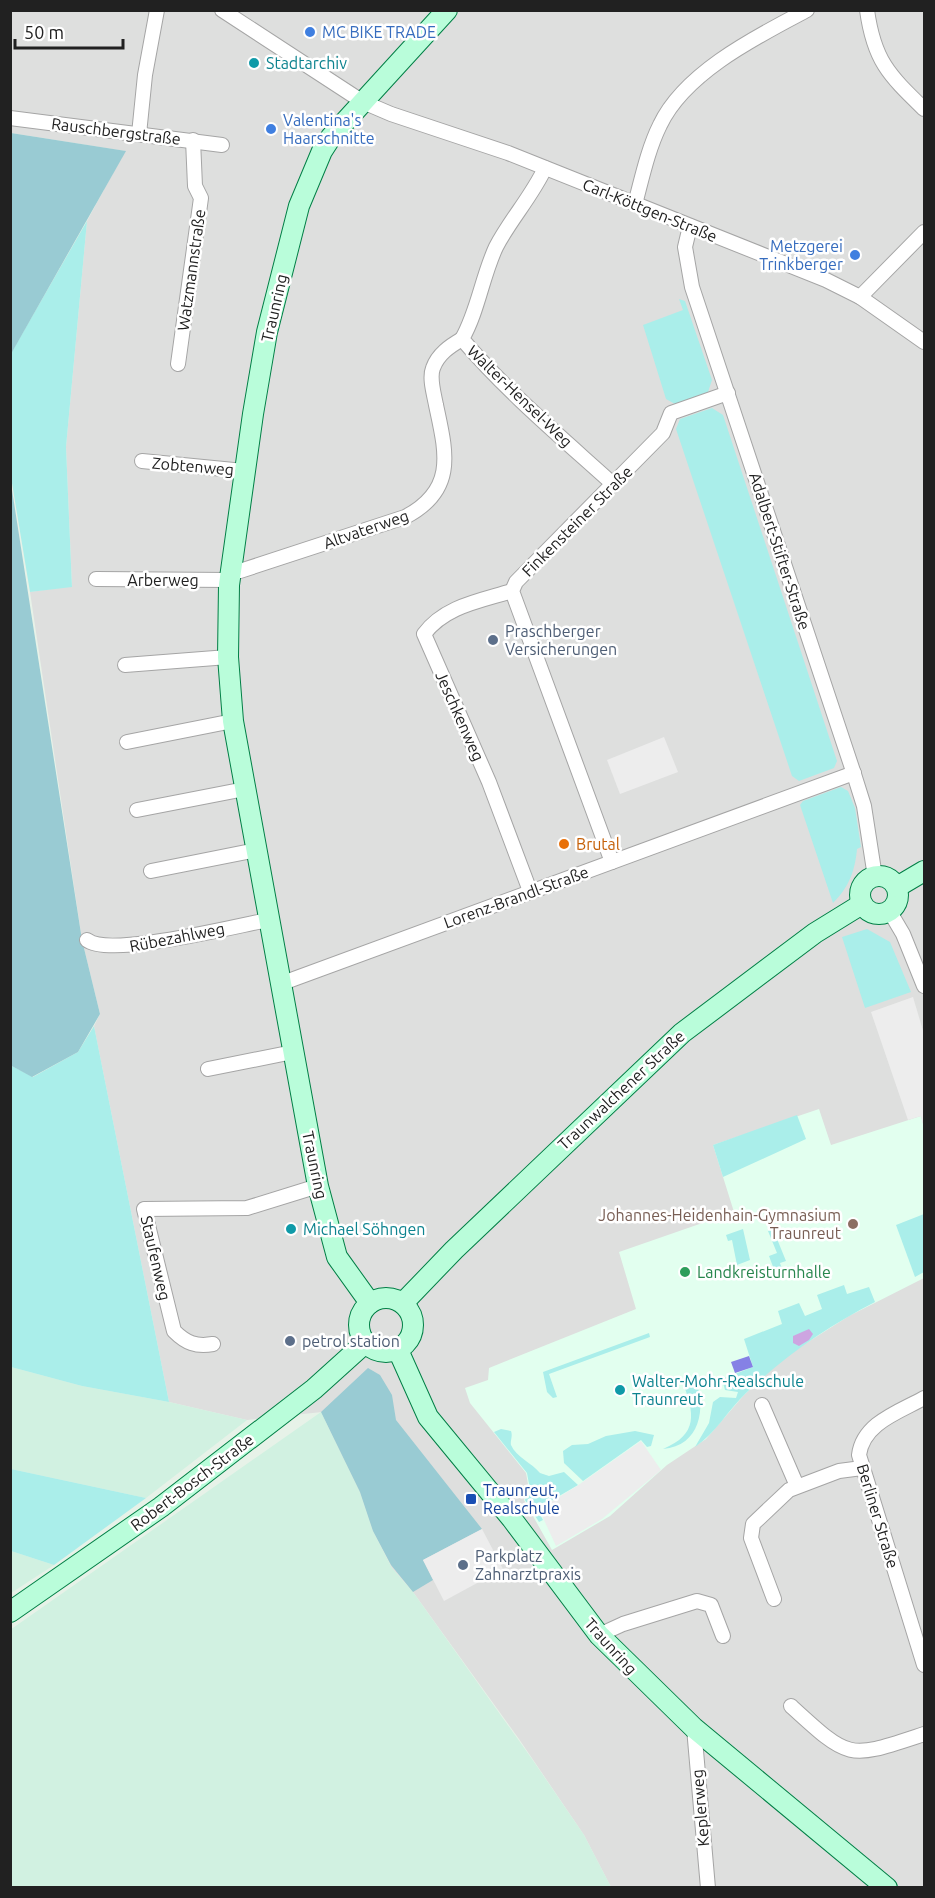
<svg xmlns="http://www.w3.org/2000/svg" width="935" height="1898" font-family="Ubuntu,sans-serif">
<rect width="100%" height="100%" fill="#e7f2e8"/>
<path fill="#dedfde" d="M 10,11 L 924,11 L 924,1887 L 611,1887 L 584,1835 L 519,1739 L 413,1592 L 392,1568 L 373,1531 L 322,1412 L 247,1420 L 169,1402 L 94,1026 L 100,1014 L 82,940 L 30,592 L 72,586 L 66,447 L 87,221 L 125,151 L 11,133 Z"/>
<path fill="#e2ffef" d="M 819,1109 L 831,1145 L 921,1116 L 924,1128 L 924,1278 L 849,1316 L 786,1356 L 744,1395 L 706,1439 L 667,1465 L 610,1516 L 552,1550 L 524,1500 L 528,1484 L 526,1473 L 470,1403 L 465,1388 L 488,1380 L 489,1368 L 636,1309 L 619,1252 L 734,1212 L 713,1145 Z"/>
<g fill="#d1f1e1">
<path d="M 11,1367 L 82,1386 L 169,1402 L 247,1420 L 146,1498 L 11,1469 Z"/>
<path d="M 321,1412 L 360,1492 L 373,1531 L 392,1568 L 413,1592 L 532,1759 L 584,1835 L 611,1887 L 11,1887 L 10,1630 Z"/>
<path d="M 11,1551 L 54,1565 L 11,1593 Z"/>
</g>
<g fill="#aaeeea">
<path d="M 87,221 L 66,447 L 72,587 L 30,592 L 11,477 L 10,355 Z"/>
<path d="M 679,299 L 685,301 L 712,380 L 708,392 L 675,404 L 666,399 L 643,325 L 683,310 Z"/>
<path d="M 712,408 L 723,415 L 837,761 L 834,768 L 799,781 L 792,776 L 676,429 L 680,419 Z"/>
<path d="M 841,787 L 848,791 L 855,808 L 861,847 L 857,849 C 855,871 849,887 833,903 L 800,805 L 803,801 Z"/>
<path d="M 867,929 L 890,942 L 911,992 L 865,1008 L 842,937 Z"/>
<path d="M 94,1026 L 169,1402 L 82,1386 L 11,1367 L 10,1065 L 33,1077 L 78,1052 Z"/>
<path d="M 797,1115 L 806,1139 L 723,1177 L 713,1145 Z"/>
<path d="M 924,1214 L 924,1272 L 915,1277 L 896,1225 Z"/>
<path d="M 743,1229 L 750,1260 L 737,1265 L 732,1240 L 728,1241 L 726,1235 Z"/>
<path d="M 773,1229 L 786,1261 L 780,1263 L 782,1269 L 775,1272 L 769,1256 L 777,1253 L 768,1231 Z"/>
<path d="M 844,1285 L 847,1294 L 869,1287 L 875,1302 C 828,1326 785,1356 746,1393 C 728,1410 716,1433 695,1447 L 709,1423 L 713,1402 L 720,1397 L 736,1398 L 738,1392 L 725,1390 L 722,1379 L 753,1367 L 744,1339 L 782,1324 L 778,1311 L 799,1303 L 805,1316 L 822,1309 L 817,1295 Z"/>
<path d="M 649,1333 L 650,1337 L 549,1374 L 557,1397 L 553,1398 L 547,1392 L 543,1372 Z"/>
<path d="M 695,1379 C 707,1408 700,1446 663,1449 C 699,1434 694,1413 683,1383 Z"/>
<path d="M 501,1429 L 511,1431 C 513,1436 510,1441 511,1445 C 516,1457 532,1463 540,1473 L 549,1476 L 564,1472 L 578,1485 L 537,1509 L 543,1520 L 539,1522 L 525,1500 L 529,1484 L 527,1473 L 494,1432 Z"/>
<path d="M 635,1431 L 654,1435 L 651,1446 L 647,1447 L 641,1440 L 583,1481 L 564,1463 L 563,1451 L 572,1445 L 588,1444 L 606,1436 Z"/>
<path d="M 10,1469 L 11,1469 L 146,1498 L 54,1565 L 11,1551 Z"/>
</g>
<g fill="#99cbd3">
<path d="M 11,133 L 126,151 L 11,354 L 10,133 Z"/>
<path d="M 10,477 L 82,940 L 100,1014 L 78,1052 L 32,1077 L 10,1065 Z"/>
<path d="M 368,1368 L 380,1375 L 392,1395 L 396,1420 L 482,1529 L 423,1560 L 433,1580 L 413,1592 L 391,1565 L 373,1531 L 360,1492 L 321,1412 Z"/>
</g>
<path fill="#8581e5" d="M 749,1356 L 753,1367 L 735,1373 L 731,1362 Z"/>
<g fill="#ededed">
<path d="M 664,737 L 678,772 L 620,794 L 607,760 Z"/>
<path d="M 913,997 L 924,1034 L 924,1128 L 921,1116 L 908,1120 L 871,1012 Z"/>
<path d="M 641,1441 L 661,1470 L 602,1519 L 556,1546 L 539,1509 L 577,1486 Z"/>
<path d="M 482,1529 L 503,1569 L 444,1601 L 423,1560 Z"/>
</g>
<path fill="#cda5e1" d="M 809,1329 L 813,1334 L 809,1340 L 799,1346 L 793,1343 L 793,1336 Z"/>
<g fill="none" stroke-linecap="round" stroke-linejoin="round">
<defs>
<g id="street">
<path d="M 222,10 L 363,102 L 391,114 L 508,153 L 826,280 L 860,297 L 924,342"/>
<path d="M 867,10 C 874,61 889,75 924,109"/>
<path d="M 10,118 L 222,145"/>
<path d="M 139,134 L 145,75 L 157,10"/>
<path d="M 545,168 C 532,196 510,220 496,247 C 482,277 478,311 462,339 C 507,392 562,438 614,485"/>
<path d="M 635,204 C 642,178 648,149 660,125 C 685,72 758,36 807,10"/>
<path d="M 690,226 L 685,247 L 692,287 L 853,771 L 864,806 L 875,877"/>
<path d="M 860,297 L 924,232"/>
<path d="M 178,364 L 201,198 L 195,186 L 193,140"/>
<path d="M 142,461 L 244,471"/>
<path d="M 230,570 L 240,571 L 405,517 C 457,490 446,452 436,405 C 434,394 429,378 433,368 C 438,354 450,346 462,339"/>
<path d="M 96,579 L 229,580"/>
<path d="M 512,591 C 480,601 445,606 424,634 L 489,782 L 530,891"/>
<path d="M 125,665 L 228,657"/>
<path d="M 127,742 L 233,721"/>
<path d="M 137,810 L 245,789"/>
<path d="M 612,862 L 512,591 L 516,582 L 663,433 L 671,413 L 728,393"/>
<path d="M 151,871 L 256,850"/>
<path d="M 890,912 L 903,934 L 924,986"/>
<path d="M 87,940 C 109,958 235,926 268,920"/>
<path d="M 280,984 L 854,773"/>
<path d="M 208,1069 L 293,1052"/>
<path d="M 213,1344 C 196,1347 186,1343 174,1331 L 144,1209 L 247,1208 L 318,1186"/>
<path d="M 924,1398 C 899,1412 863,1423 859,1455 L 924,1665"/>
<path d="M 762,1405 L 797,1486"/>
<path d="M 774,1599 L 751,1538 L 753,1524 L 789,1490 L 839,1471 L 862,1468"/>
<path d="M 599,1635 L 623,1624 L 697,1601 L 711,1605 L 723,1636"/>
<path d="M 791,1706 C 851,1761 848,1759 924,1734"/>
<path d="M 694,1728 L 708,1888"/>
</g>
<g id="secondary">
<circle cx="879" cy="895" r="19"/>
<path d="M 897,887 L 924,871"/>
<circle cx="386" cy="1325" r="27"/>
<path d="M 370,1303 L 337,1257 L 318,1186 L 233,721 L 228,657 L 229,585 L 253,414 L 267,332 L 299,206 L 322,151 L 331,137 L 447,10"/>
<path d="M 403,1303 L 454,1250 L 682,1033 L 815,933 L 862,904"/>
<path d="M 398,1350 L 428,1417 L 512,1519 L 599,1635 L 694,1728 L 887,1888"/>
<path d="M 10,1612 L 161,1507 L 314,1389 L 365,1343"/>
</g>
</defs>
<use href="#street" stroke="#a5a5a5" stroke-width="16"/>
<use href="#secondary" stroke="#007f45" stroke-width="22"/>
<use href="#street" stroke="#fff" stroke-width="14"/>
<use href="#secondary" stroke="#b9fdda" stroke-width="20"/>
</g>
<g fill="#3f7fe0" stroke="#fff" stroke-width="2">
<circle cx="310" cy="32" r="6"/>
<circle cx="271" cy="129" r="6"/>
<circle cx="855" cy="255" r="6"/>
</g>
<g fill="#0f9aa8" stroke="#fff" stroke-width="2">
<circle cx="254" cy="63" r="6"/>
<circle cx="291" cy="1229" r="6"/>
<circle cx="620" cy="1390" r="6"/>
</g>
<g fill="#5c6f8a" stroke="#fff" stroke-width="2">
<circle cx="493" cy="640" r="6"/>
<circle cx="290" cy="1341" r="6"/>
<circle cx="463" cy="1565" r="6"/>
</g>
<circle fill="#e8710a" stroke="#fff" stroke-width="2" cx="564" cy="844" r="6"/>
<circle fill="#8d6e63" stroke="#fff" stroke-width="2" cx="853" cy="1224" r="6"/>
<circle fill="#2e9e5b" stroke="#fff" stroke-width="2" cx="685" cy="1272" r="6"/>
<rect fill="#1a4fb4" stroke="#fff" stroke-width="2" x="465" y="1493" width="12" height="12" rx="3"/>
<g text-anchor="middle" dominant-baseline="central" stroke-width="5" stroke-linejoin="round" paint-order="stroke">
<g font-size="16" fill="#366cbe" stroke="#fff" text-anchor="start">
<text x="322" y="32">MC BIKE TRADE</text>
<text x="283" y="120">Valentina's<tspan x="283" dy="18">Haarschnitte</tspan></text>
<text x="843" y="246" text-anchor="end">Metzgerei<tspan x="843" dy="18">Trinkberger</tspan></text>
</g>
<g font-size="16" fill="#0d838f" stroke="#fff" text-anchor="start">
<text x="266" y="63">Stadtarchiv</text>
<text x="303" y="1229">Michael Söhngen</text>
<text x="632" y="1381">Walter-Mohr-Realschule<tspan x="632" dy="18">Traunreut</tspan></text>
</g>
<g font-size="16" fill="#212121" stroke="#fff">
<text transform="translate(116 131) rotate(7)">Rauschbergstraße</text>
<text transform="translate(650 210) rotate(22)">Carl-Köttgen-Straße</text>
<text transform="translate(191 270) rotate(-82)">Watzmannstraße</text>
<text transform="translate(274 308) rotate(-77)">Traunring</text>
<text transform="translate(520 396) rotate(44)">Walter-Hensel-Weg</text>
<text transform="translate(193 466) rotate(5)">Zobtenweg</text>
<text transform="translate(577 521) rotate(-45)">Finkensteiner Straße</text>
<text transform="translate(366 529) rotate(-19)">Altvaterweg</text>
<text transform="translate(780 551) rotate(72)">Adalbert-Stifter-Straße</text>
<text x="163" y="580">Arberweg</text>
<text transform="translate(460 716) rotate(66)">Jeschkenweg</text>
<text transform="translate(516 897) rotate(-20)">Lorenz-Brandl-Straße</text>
<text transform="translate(177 937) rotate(-11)">Rübezahlweg</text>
<text transform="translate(621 1090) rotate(-43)">Traunwalchener Straße</text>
<text transform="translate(315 1165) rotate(78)">Traunring</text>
<text transform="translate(156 1258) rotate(77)">Staufenweg</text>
<text transform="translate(192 1482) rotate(-37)">Robert-Bosch-Straße</text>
<text transform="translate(878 1516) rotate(73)">Berliner Straße</text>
<text transform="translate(611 1646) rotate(48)">Traunring</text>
<text transform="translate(700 1808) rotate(-95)">Keplerweg</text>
</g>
<g font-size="16" fill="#4e5e75" stroke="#fff" text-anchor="start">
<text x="505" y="631">Praschberger<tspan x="505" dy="18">Versicherungen</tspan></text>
<text x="302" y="1341">petrol station</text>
<text x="475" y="1556">Parkplatz<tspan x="475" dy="18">Zahnarztpraxis</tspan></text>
</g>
<g font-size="16" fill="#c56008" stroke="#fff" text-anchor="start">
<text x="576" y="844">Brutal</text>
</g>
<g font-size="16" fill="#785e54" stroke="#fff" text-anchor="end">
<text x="841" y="1215">Johannes-Heidenhain-Gymnasium<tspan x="841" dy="18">Traunreut</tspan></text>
</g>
<g font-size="16" fill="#27864d" stroke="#fff" text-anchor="start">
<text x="697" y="1272">Landkreisturnhalle</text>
</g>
<g font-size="16" fill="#164399" stroke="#fff" text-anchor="start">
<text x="483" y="1490">Traunreut,<tspan x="483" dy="18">Realschule</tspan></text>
</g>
</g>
<rect width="935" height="1898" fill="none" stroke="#212121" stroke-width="24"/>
<path d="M15 39v9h108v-9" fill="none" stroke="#212121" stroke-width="3"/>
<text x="24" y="39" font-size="18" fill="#212121" stroke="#ffffff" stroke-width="4.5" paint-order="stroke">50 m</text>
</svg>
